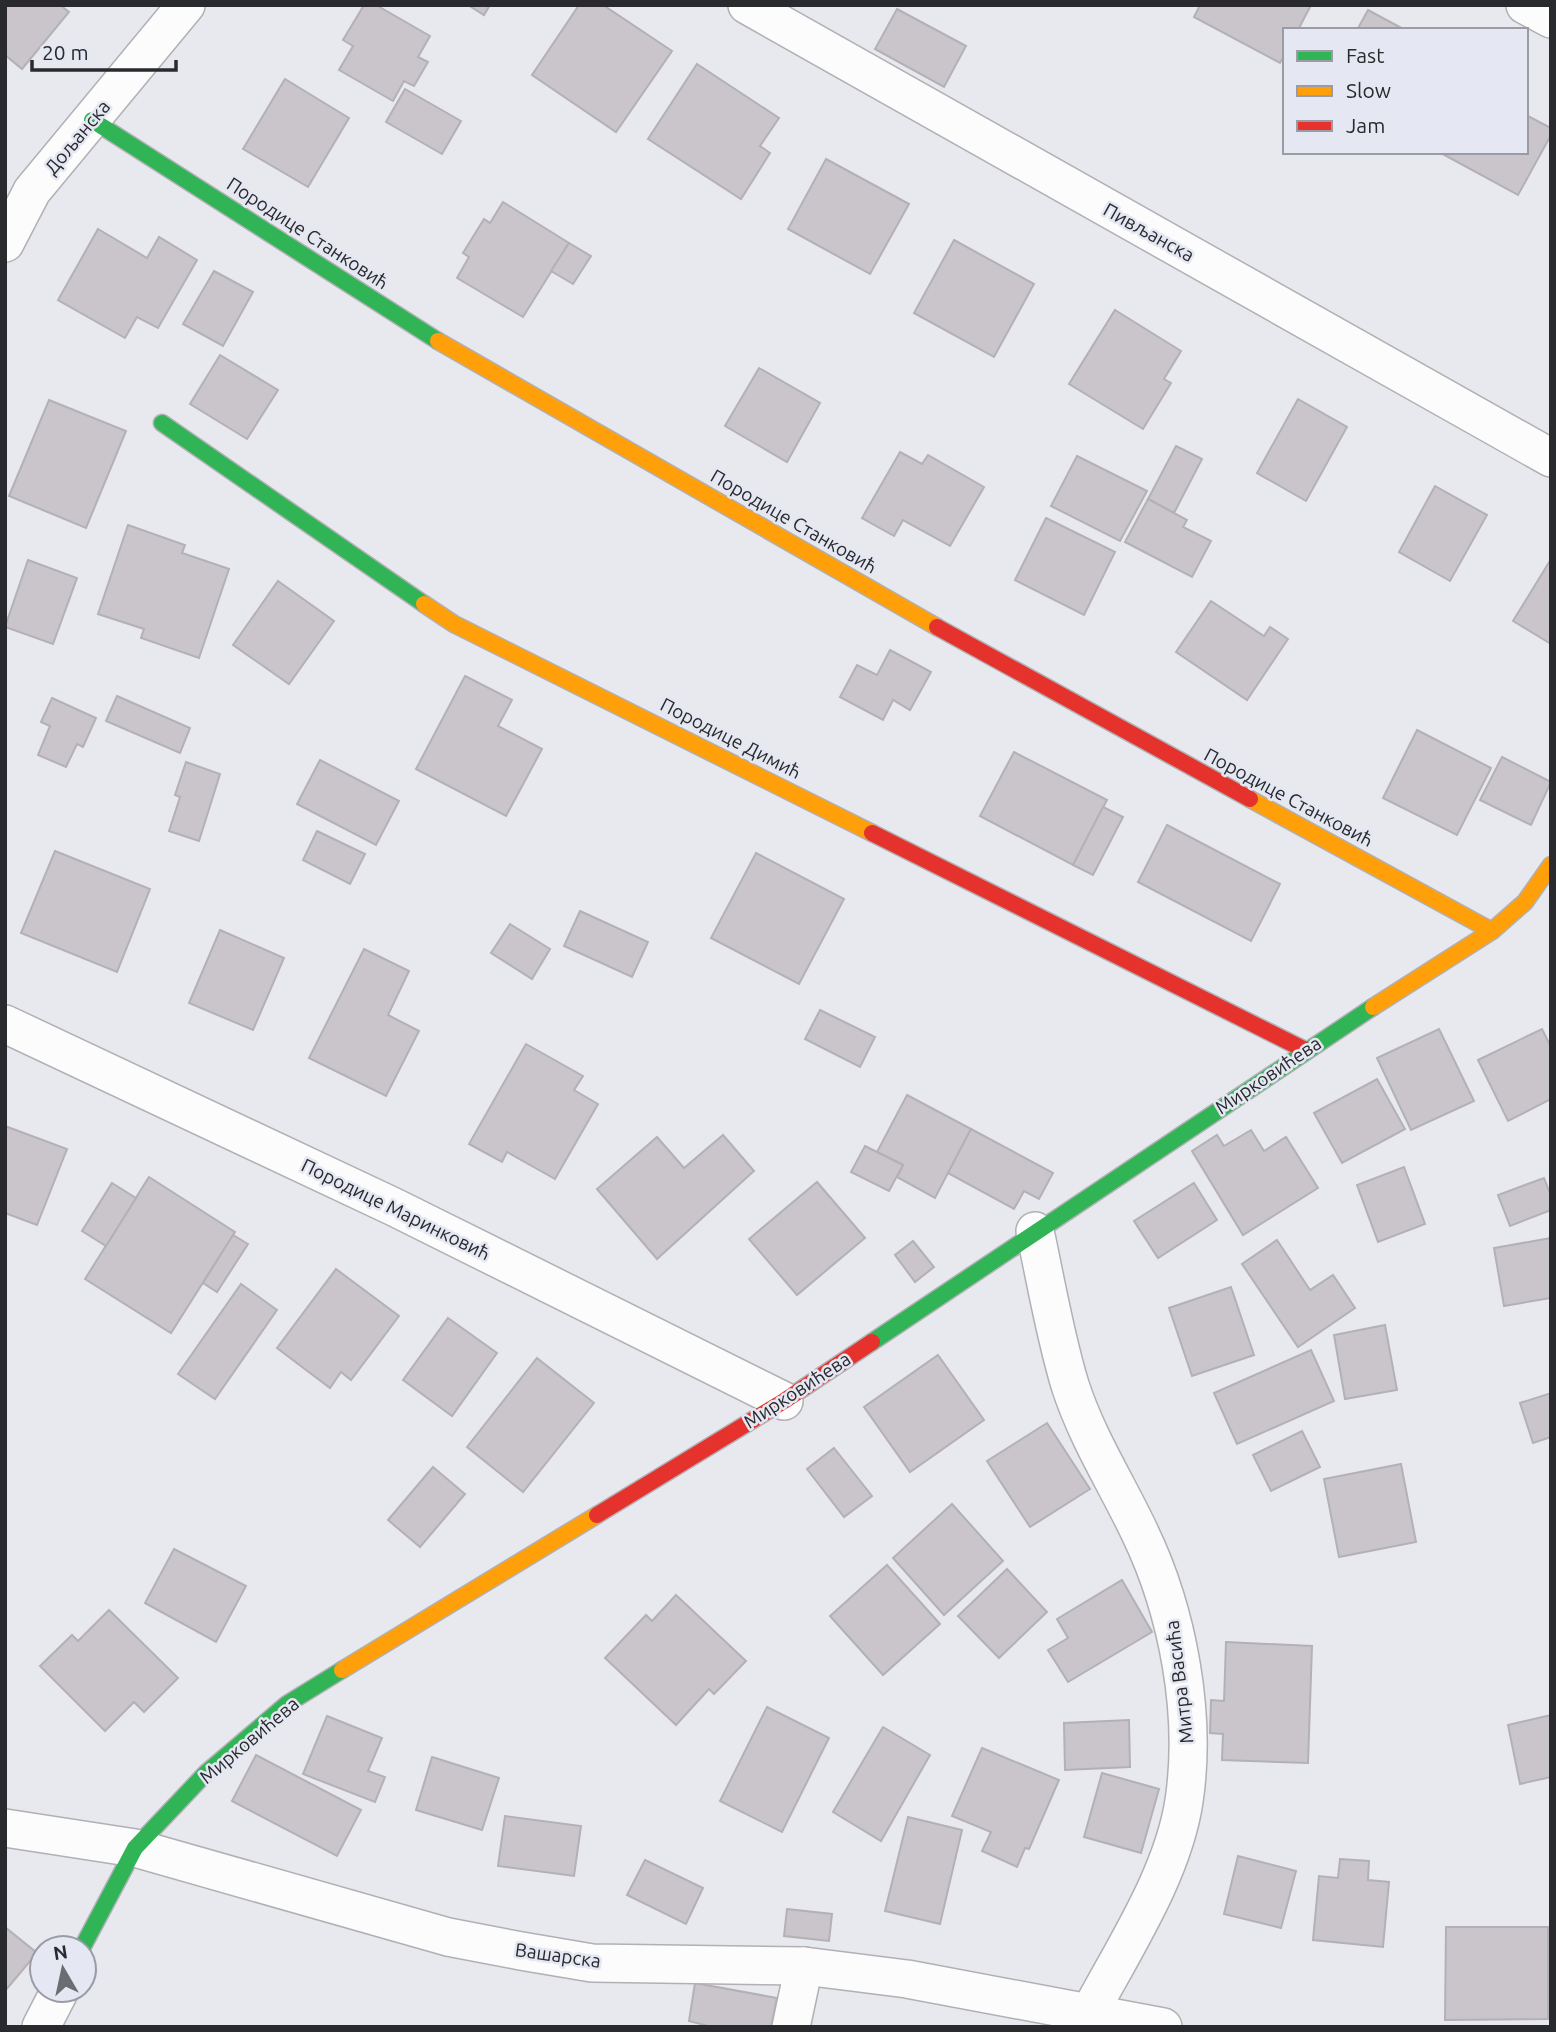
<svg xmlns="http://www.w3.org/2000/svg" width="1556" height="2032" font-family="Ubuntu,sans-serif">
<rect width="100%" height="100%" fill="#e8e9ef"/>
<g fill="#cac5cb" stroke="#b3b1b5" stroke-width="2">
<path d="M 5,5 L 60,5 L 69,12 L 22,69 L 5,55 Z"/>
<path d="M 364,5 L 376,5 L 430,36 L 418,57 L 428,62 L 414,86 L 404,81 L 393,101 L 339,70 L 353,46 L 343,40 Z"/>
<path d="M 468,5 L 490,5 L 484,15 Z"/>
<path d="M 579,5 L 603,5 L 672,51 L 616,132 L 532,75 Z"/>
<path d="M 1200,5 L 1311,5 L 1298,30 L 1285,30 L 1285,54 L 1280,63 L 1194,17 Z"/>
<path d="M 897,9 L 966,46 L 944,87 L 875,49 Z"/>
<path d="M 1368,10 L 1405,30 L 1357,30 Z"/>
<path d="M 697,64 L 779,118 L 760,146 L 770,153 L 741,199 L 648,139 Z"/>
<path d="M 285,79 L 349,118 L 308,187 L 243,149 Z"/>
<path d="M 405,89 L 461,121 L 442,154 L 386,122 Z"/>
<path d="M 1526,115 L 1551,128 L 1551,135 L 1518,195 L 1439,152 L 1526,152 Z"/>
<path d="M 826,159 L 909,204 L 870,274 L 788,229 Z"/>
<path d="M 503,202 L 569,243 L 523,317 L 457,278 L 469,257 L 463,253 L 484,219 L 490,223 Z"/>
<path d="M 98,229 L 147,258 L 159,237 L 197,260 L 158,328 L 137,317 L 125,338 L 58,300 Z"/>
<path d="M 954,240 L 1034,284 L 994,357 L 914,313 Z"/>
<path d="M 569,243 L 591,256 L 573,284 L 551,271 Z"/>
<path d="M 214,271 L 253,292 L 223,346 L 183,324 Z"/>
<path d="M 1115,310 L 1181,351 L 1164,379 L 1171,383 L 1143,429 L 1069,384 Z"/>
<path d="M 220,355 L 278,390 L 247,439 L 190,404 Z"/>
<path d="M 759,368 L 820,403 L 787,462 L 725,426 Z"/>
<path d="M 1298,399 L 1347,427 L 1306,501 L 1257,473 Z"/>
<path d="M 49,400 L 126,431 L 86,528 L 9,496 Z"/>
<path d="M 1176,446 L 1202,459 L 1174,513 L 1148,499 Z"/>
<path d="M 900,452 L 922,464 L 928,455 L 984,487 L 950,546 L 903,520 L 894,536 L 862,518 Z"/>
<path d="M 1077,456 L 1147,491 L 1120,541 L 1051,506 Z"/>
<path d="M 1435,486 L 1487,515 L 1450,581 L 1399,552 Z"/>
<path d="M 1148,499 L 1187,520 L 1183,527 L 1211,541 L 1192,577 L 1125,542 Z"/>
<path d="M 1046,518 L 1115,552 L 1084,615 L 1015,580 Z"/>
<path d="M 128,525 L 185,545 L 182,553 L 229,569 L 199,658 L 141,638 L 144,629 L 98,614 Z"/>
<path d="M 1551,559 L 1551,644 L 1513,621 Z"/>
<path d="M 28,560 L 77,578 L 53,644 L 5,627 Z"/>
<path d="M 278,581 L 334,621 L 289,684 L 233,645 Z"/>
<path d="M 1211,601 L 1264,636 L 1270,627 L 1288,639 L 1247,700 L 1176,652 Z"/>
<path d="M 890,650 L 931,672 L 910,710 L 893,700 L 883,720 L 840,697 L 857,665 L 877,675 Z"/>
<path d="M 465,676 L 512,700 L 498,726 L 542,749 L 506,816 L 416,769 Z"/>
<path d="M 117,696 L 190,728 L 180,753 L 106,721 Z"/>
<path d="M 52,698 L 96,718 L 83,747 L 77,744 L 66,767 L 38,755 L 50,726 L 41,722 Z"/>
<path d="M 1417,730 L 1491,768 L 1457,835 L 1383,798 Z"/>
<path d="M 1014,752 L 1107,800 L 1073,865 L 980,816 Z"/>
<path d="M 1502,757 L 1551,782 L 1531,825 L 1480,800 Z"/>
<path d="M 320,760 L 399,801 L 376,845 L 297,804 Z"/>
<path d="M 186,762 L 220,774 L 199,841 L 169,831 L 180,797 L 175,795 Z"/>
<path d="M 1103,807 L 1123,817 L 1093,875 L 1073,865 Z"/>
<path d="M 1167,825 L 1280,884 L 1251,941 L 1138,882 Z"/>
<path d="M 317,831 L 365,854 L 350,884 L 303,860 Z"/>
<path d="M 55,851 L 150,889 L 117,972 L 21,933 Z"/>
<path d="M 756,853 L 844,899 L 799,984 L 711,938 Z"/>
<path d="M 580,911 L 648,942 L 632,977 L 564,946 Z"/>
<path d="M 510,924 L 550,949 L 532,979 L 491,953 Z"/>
<path d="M 220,930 L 284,958 L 253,1030 L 189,1003 Z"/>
<path d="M 364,949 L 409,971 L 388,1015 L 419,1031 L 386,1096 L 309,1058 Z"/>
<path d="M 820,1010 L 875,1037 L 860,1067 L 805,1039 Z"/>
<path d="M 1439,1029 L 1474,1101 L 1411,1130 L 1377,1058 Z"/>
<path d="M 1542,1029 L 1551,1047 L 1551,1099 L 1508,1121 L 1478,1060 Z"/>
<path d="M 526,1044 L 583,1076 L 574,1090 L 598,1104 L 555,1179 L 507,1152 L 502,1162 L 469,1144 Z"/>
<path d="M 1377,1079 L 1405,1129 L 1342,1163 L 1314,1113 Z"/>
<path d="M 907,1095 L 971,1129 L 935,1198 L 897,1177 L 903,1165 L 877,1152 Z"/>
<path d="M 5,1126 L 67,1149 L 37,1225 L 5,1213 Z"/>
<path d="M 971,1129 L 1053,1173 L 1039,1199 L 1024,1191 L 1014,1209 L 948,1173 Z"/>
<path d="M 1251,1130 L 1264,1151 L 1286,1137 L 1318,1188 L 1243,1235 L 1192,1151 L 1217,1135 L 1224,1146 Z"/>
<path d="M 723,1135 L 754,1171 L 657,1259 L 597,1189 L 657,1137 L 684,1168 Z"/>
<path d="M 865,1146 L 903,1165 L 889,1191 L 851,1172 Z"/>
<path d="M 1404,1167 L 1425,1224 L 1378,1242 L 1357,1185 Z"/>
<path d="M 149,1177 L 235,1232 L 171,1333 L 85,1279 Z"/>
<path d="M 1544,1178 L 1551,1196 L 1551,1210 L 1510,1226 L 1498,1195 Z"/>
<path d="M 817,1182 L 865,1238 L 797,1295 L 749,1239 Z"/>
<path d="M 112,1183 L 136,1198 L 106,1246 L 82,1231 Z"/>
<path d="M 1194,1183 L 1217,1220 L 1158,1258 L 1134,1221 Z"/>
<path d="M 233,1235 L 248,1244 L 217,1292 L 203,1283 Z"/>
<path d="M 1551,1238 L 1551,1298 L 1504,1306 L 1494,1248 Z"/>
<path d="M 1277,1240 L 1310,1290 L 1333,1275 L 1355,1308 L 1298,1347 L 1242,1264 Z"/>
<path d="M 913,1241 L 934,1267 L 915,1282 L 895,1255 Z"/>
<path d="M 336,1269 L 399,1316 L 351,1380 L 341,1372 L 330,1388 L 277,1348 Z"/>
<path d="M 241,1284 L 277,1310 L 215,1399 L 178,1374 Z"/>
<path d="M 1231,1287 L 1254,1355 L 1192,1376 L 1169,1308 Z"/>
<path d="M 448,1318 L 497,1353 L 452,1416 L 403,1380 Z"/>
<path d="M 1385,1325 L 1397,1390 L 1345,1399 L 1334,1335 Z"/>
<path d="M 1311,1350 L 1334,1401 L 1237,1444 L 1214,1393 Z"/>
<path d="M 938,1355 L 984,1420 L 910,1472 L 864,1407 Z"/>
<path d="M 537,1358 L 594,1403 L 523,1492 L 467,1447 Z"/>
<path d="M 1551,1393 L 1551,1437 L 1533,1443 L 1520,1403 Z"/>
<path d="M 1047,1423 L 1090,1489 L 1030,1527 L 987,1461 Z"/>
<path d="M 1302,1431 L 1320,1467 L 1271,1491 L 1253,1455 Z"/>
<path d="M 834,1448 L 872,1496 L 844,1517 L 807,1469 Z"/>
<path d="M 1401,1464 L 1416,1542 L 1339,1557 L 1324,1479 Z"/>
<path d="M 433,1467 L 465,1494 L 420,1547 L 388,1520 Z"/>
<path d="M 952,1504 L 1003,1561 L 944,1615 L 893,1558 Z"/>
<path d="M 174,1549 L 246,1586 L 216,1642 L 145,1603 Z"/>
<path d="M 887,1565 L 940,1624 L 883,1675 L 830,1616 Z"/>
<path d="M 1007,1569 L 1047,1612 L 999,1658 L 958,1616 Z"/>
<path d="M 1122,1580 L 1152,1632 L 1068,1682 L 1048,1650 L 1068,1638 L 1057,1619 Z"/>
<path d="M 676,1595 L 746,1661 L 714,1694 L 709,1689 L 676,1725 L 605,1658 L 646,1615 L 652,1621 Z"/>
<path d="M 109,1610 L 178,1678 L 144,1712 L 134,1702 L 105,1731 L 40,1666 L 72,1635 L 78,1641 Z"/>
<path d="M 1226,1642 L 1312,1646 L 1308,1763 L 1222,1760 L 1223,1734 L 1210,1733 L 1211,1700 L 1224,1701 Z"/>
<path d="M 767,1707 L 829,1738 L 782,1832 L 720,1801 Z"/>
<path d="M 1551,1715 L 1551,1777 L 1520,1784 L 1508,1725 Z"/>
<path d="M 327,1716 L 382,1738 L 368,1771 L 385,1777 L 375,1802 L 303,1774 Z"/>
<path d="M 1129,1720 L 1130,1767 L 1065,1770 L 1064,1723 Z"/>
<path d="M 883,1727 L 930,1755 L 881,1841 L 833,1812 Z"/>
<path d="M 982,1748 L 1059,1780 L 1029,1849 L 1025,1848 L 1017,1867 L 982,1851 L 991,1832 L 952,1816 Z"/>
<path d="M 256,1755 L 361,1810 L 337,1856 L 232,1801 Z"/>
<path d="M 432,1757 L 499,1778 L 482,1830 L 416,1810 Z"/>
<path d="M 1102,1773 L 1159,1789 L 1141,1853 L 1084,1837 Z"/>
<path d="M 505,1816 L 581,1826 L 574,1876 L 498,1866 Z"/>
<path d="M 908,1817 L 962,1830 L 940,1924 L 885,1911 Z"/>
<path d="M 1238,1856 L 1296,1871 L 1281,1928 L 1224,1914 Z"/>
<path d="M 1340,1859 L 1369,1861 L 1368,1880 L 1389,1882 L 1383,1947 L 1313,1940 L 1319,1876 L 1338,1878 Z"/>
<path d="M 645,1860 L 703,1888 L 686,1924 L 627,1895 Z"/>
<path d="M 787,1909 L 832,1914 L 829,1941 L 784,1936 Z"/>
<path d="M 5,1927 L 37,1953 L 5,1991 Z"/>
<path d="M 1446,1927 L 1548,1927 L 1548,2019 L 1445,2020 Z"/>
<path d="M 695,1983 L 777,1998 L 771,2027 L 712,2027 L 689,2021 Z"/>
</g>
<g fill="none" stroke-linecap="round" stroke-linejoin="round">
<defs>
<g id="street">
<path d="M 747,5 L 1551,458"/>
<path d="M 1525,5 L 1551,19"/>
<path d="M 5,243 L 32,191 L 186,5"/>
<path d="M 5,1024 L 394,1207 L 784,1401"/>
<path d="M 1035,1231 C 1046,1282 1055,1336 1070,1385 C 1087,1438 1117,1484 1140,1533 C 1178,1612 1197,1714 1184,1801 C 1173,1874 1124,1948 1090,2012"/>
<path d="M 5,1828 L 135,1848 L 448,1937 L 521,1951 L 592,1963 L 804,1966 L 907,1979 L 1163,2027"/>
<path d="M 41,2027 L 60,1990"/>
<path d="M 791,2027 L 804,1966"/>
</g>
<g id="fast">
<path d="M 92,120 L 438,341"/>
<path d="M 162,423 L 424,604"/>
<path d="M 872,1342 L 1373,1007"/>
<path d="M 82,1948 L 135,1848 L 206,1773 L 287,1704 L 342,1670"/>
</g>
<g id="slow">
<path d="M 438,341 L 937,627"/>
<path d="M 424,604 L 454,624 L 872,833"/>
<path d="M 1250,799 L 1492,931"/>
<path d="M 1373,1007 L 1492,931 L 1525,902 L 1551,865"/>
<path d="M 342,1670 L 597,1515"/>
</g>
<g id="jam">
<path d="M 937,627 L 1250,799"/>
<path d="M 872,833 L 1305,1050"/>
<path d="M 597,1515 L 784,1401 L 872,1342"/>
</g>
</defs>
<use href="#street" stroke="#b0b0b5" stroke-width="40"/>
<use href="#fast" stroke="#b0b0b5" stroke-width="19"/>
<use href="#slow" stroke="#b0b0b5" stroke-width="19"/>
<use href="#jam" stroke="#b0b0b5" stroke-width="19"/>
<use href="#street" stroke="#fcfcfd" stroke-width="37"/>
<use href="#fast" stroke="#30b455" stroke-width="16"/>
<use href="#slow" stroke="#ff9f0a" stroke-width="16"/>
<use href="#jam" stroke="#e5322d" stroke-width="16"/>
</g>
<g text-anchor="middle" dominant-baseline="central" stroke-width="5" stroke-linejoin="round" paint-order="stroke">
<g font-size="19" fill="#292a2e" stroke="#e5e7f2">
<text transform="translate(77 137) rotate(-50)">Дољанска</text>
<text transform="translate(1149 232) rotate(29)">Пивљанска</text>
<text transform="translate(308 233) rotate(33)">Породице Станковић</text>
<text transform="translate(794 521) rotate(30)">Породице Станковић</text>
<text transform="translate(731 738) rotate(27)">Породице Димић</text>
<text transform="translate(1289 797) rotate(28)">Породице Станковић</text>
<text transform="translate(1268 1075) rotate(-34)">Мирковићева</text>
<text transform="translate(396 1209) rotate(26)">Породице Маринковић</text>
<text transform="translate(797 1390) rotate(-33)">Мирковићева</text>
<text transform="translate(1179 1682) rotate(-97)">Митра Васића</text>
<text transform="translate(249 1740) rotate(-40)">Мирковићева</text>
<text transform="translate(558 1955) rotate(8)">Вашарска</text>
</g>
</g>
<rect width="1556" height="2032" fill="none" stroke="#292a2e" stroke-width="14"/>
<rect x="1283" y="28" width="245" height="126" fill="#e5e7f2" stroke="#9a9ba4" stroke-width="2"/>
<rect x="1297" y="51" width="35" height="10" fill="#30b455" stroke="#9a9ba4" stroke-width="2"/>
<text x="1346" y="63" font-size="21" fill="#292a2e">Fast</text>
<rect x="1297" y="86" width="35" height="10" fill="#ff9f0a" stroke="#9a9ba4" stroke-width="2"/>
<text x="1346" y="98" font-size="21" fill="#292a2e">Slow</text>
<rect x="1297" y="121" width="35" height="10" fill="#e5322d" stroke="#9a9ba4" stroke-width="2"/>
<text x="1346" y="133" font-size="21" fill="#292a2e">Jam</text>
<g transform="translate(63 1969) rotate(351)"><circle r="33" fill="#e5e7f2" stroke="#9a9ba4" stroke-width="2"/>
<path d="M0-5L12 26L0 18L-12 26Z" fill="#6c6d72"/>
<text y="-10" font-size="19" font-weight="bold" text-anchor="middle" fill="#292a2e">N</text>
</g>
<path d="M32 60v10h144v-10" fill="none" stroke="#292a2e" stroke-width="3.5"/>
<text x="42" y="60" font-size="21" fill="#292a2e" stroke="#e5e7f2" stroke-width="5" paint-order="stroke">20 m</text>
</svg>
